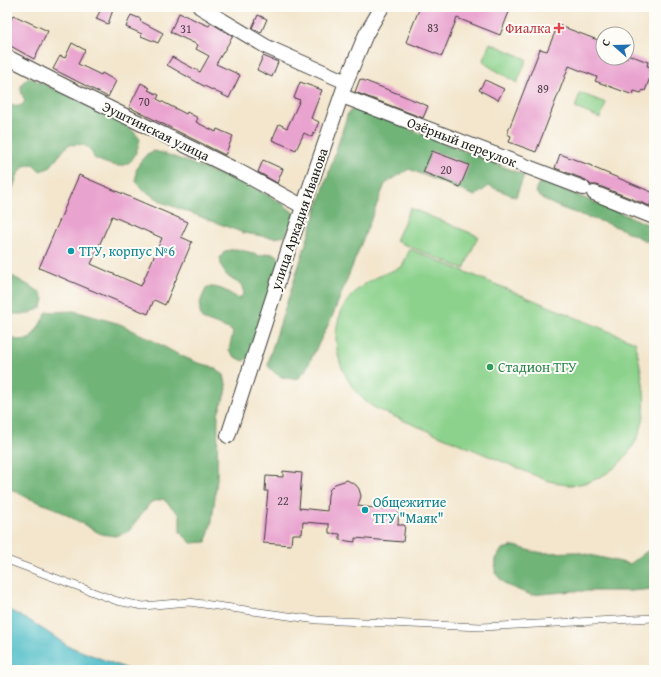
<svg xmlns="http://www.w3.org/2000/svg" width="661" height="677" font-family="'Gentium Book Plus',serif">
<rect width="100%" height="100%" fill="#fdfcf7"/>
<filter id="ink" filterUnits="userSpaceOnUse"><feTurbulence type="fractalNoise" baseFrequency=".025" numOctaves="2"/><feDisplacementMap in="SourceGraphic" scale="8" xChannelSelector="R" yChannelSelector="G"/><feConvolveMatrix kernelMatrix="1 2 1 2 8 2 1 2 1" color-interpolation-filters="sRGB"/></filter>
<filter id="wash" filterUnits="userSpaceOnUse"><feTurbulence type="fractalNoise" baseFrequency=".012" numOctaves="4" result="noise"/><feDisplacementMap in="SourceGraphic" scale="16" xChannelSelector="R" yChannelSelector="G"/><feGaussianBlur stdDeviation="0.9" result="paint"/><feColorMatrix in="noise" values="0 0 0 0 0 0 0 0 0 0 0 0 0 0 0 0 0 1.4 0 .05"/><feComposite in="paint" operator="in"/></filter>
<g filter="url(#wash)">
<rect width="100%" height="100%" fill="#f3e6cd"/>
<g fill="#8cd28c" stroke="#547754">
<path d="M 490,43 L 527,59 L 517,83 L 487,65 L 483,60 Z"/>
<path d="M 580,93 L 606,103 L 600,118 L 575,108 Z"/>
<path d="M 410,208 L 478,236 L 464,269 L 396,241 Z"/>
<path d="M 410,249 L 635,342 C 640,365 648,398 643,421 C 636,455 605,484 570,485 C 562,485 554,482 546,480 L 381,411 C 373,407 366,403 361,397 C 333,368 325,320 356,291 C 369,279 386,273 402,267 Z"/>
</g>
<g fill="#71b478" stroke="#46684a">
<path d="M 29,77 L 98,110 L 132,130 L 140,139 C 133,170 121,171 94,158 C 90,143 81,144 68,145 L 49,168 L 40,171 L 33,164 L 24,166 L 17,176 L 9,200 L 7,201 L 7,104 C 15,106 20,109 25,101 C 20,91 18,84 29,77 Z"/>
<path d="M 352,109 L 359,109 L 524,175 L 516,197 L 489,186 L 475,196 L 409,169 L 385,184 L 332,317 L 306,369 L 299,378 C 285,380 278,377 268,366 L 270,355 L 348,113 Z"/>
<path d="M 154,151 C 175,156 194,165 215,173 C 243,183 271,193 294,213 L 292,223 L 285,236 L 275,238 L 244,233 L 164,203 L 142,189 L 136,181 L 136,171 L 140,162 L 147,154 Z"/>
<path d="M 539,183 L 548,183 L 654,227 L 654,244 C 640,239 628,231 614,226 C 595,218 550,208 537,194 L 536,188 Z"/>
<path d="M 236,249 L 249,252 L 260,256 L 268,253 L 277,255 L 280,262 L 250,356 L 244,361 L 235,357 L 229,350 L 233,332 L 229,329 L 202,319 C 197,306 201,299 207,287 C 220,286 228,292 239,299 L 244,293 L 241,284 C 227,278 222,273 220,258 L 225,251 Z"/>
<path d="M 7,273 L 40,292 L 44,299 L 42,307 L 28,314 L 7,314 Z"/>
<path d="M 74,311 L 120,324 L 150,339 L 179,355 L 198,363 L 211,366 L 224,375 L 227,389 L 218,414 L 217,479 L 212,521 L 206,542 L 191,543 L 180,532 L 180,515 L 163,499 L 151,502 L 128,532 L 115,536 L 101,534 L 56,509 L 26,497 L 7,487 L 7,335 L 17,340 L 30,339 L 38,328 L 47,312 Z"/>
<path d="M 515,546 L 531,551 L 544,553 L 576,552 L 630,564 L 654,546 L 654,589 L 630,591 L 574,591 L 531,595 L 506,585 L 495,573 L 496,559 L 502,549 Z"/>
</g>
<path fill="#50bdc8" stroke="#366c72" d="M 7,609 L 32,622 L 68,646 L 130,670 L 7,670 Z"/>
<g id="blocks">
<g fill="#e9a3cf" fill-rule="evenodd">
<path d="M 102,7 L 114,7 L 108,24 L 96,19 Z"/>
<path d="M 420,7 L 511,7 L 500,35 L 457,18 L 442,56 L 406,42 Z"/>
<path d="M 179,13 L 209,26 L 211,23 L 233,36 L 216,64 L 240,75 L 229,98 L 202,85 L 167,65 L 172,57 L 200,72 L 209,56 L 196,49 L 198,45 L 170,32 Z"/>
<path d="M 13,15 L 48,31 L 34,59 L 7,44 L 7,28 Z"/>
<path d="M 131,15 L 141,19 L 140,21 L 163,33 L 158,43 L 141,36 L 142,34 L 126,27 Z"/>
<path d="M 258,15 L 267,19 L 261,33 L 252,28 Z"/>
<path d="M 558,25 L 603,42 L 603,58 L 627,58 L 627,54 L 648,62 L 647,66 L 651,67 L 650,71 L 652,72 L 645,91 L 643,90 L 641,93 L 634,91 L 633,95 L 595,81 L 597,77 L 569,66 L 536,152 L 509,142 L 511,136 L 507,134 L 540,49 L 547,51 Z"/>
<path d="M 72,43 L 85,50 L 78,64 L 101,75 L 102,73 L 116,81 L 108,97 L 53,69 L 60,56 L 65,58 Z"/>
<path d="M 263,56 L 278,62 L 272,77 L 257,70 Z"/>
<path d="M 360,79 L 399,94 L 428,106 L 423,118 L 355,92 Z"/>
<path d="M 485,80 L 504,89 L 498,100 L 479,90 Z"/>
<path d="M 300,82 L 322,90 L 311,118 L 319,122 L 312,137 L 304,133 L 296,150 L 272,140 L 279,124 L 287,128 L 300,100 L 294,98 Z"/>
<path d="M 141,83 L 150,88 L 148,90 L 159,95 L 157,99 L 186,114 L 187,112 L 198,118 L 196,122 L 216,132 L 217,129 L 233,136 L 225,155 L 129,107 Z"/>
<path d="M 432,151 L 469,165 L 460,187 L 423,172 Z"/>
<path d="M 560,154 L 592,166 L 592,167 L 654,193 L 650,206 L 597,185 L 591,185 L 586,180 L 555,168 Z"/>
<path d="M 263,160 L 283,169 L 277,183 L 258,172 Z"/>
<path d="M 79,175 L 188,222 L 181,237 L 192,242 L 165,305 L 154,300 L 148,314 L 39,268 ZM 112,216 L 162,238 L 141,286 L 91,264 Z"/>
<path d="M 283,471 L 302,473 L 299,508 L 327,511 L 328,495 L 330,489 L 335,484 L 347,480 L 356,485 L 359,489 L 361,496 L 358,506 L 384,509 L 384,504 L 399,505 L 398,525 L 405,525 L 403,542 L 355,538 L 355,542 L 340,540 L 340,534 L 329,533 L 329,524 L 303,522 L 302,534 L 292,534 L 291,545 L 263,543 L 268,491 L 265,491 L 266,476 L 283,477 Z"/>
</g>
</g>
</g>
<g filter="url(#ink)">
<use href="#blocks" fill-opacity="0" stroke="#3c3a37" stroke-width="1"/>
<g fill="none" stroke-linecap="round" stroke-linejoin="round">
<defs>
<path id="service" d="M 7,560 L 117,601 L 143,606 L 189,602 L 317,620 L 481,627 L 654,618"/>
<g id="minor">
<path d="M 200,7 L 267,47 L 346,82"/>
<path d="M 7,57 L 64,86 L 240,172 L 304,207"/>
<path d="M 342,96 L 583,188"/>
<path d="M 594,193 L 654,217"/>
<path d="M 228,436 L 289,248 L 346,82 L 366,34 L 382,7"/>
</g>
</defs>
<use href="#service" stroke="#3c3a37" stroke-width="8"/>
<use href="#minor" stroke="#3c3a37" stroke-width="16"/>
<use href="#service" stroke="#fff" stroke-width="7"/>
<use href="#minor" stroke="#fff" stroke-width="14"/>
</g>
</g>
<path fill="#e0444e" stroke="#fdfcf7" stroke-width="1.5" d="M557 22h4v4h4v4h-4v4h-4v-4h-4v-4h4z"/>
<g fill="#0f9aa8" stroke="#fdfcf7" stroke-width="1.5">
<circle cx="71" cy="251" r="4"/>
<circle cx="365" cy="510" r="4"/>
</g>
<circle fill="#2e9e5b" stroke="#fdfcf7" stroke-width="1.5" cx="490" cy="367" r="4"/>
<g text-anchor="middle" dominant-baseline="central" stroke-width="4" stroke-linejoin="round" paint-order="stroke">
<g font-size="12" fill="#4f3e49">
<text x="433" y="27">83</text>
<text x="186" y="28">31</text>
<text x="543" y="88">89</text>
<text x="144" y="101">70</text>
<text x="446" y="169">20</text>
<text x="283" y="500">22</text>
</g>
<g font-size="14" fill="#be3a42" stroke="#fdfcf7" text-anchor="end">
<text x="551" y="28">Фиалка</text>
</g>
<g font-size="14" fill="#1c1c1c" stroke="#fdfcf7">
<text transform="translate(156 131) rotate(26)">Эуштинская улица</text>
<text transform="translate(462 142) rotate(21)">Озёрный переулок</text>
<text transform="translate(299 219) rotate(-71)">улица Аркадия Иванова</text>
</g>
<g font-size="14" fill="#0d838f" stroke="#fdfcf7" text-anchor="start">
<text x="79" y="251">ТГУ, корпус №6</text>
<text x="373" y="502">Общежитие<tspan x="373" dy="16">ТГУ "Маяк"</tspan></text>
</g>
<g font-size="14" fill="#27864d" stroke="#fdfcf7" text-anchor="start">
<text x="498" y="367">Стадион ТГУ</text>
</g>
</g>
<rect width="661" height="677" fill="none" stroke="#fdfcf7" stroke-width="24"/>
<g transform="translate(615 46) rotate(290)"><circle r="19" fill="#fdfcf7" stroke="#a3a29f"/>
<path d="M0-3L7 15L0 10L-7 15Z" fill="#1f6fb2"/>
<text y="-6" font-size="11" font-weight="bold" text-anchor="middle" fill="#1c1c1c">С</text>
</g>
</svg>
